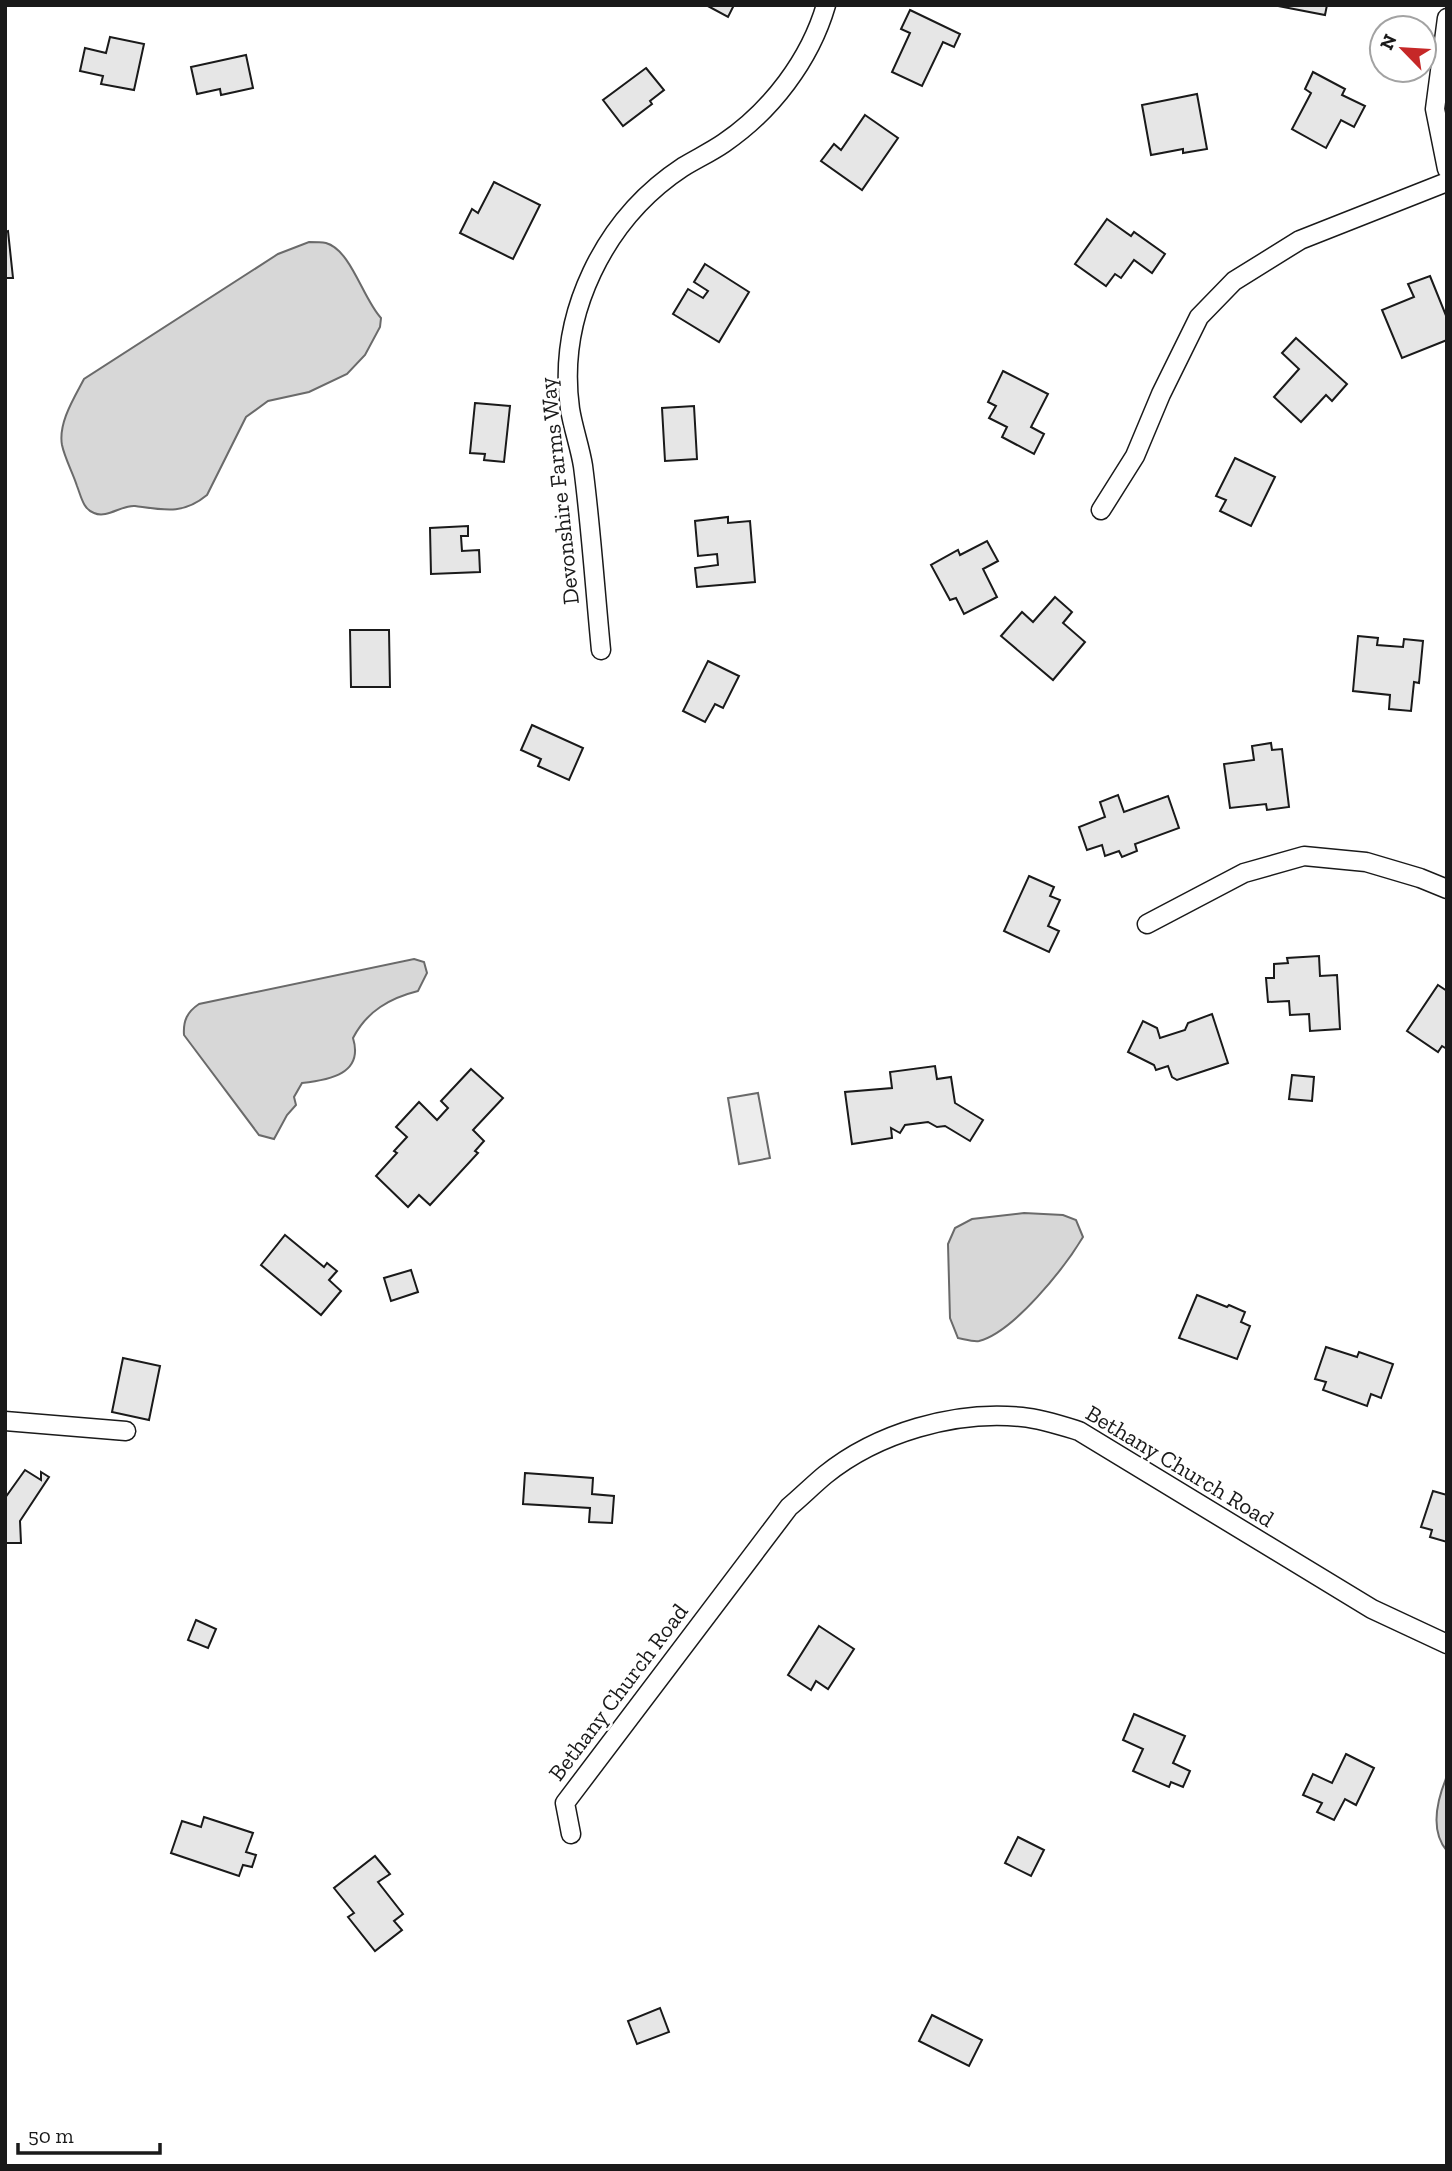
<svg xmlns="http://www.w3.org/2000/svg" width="1452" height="2171" font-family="'Zilla Slab',serif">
<rect width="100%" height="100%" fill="#fff"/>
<path fill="#ededed" stroke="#6a6a6a" stroke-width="2" d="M 758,1093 L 770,1158 L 739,1164 L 728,1098 Z"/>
<g fill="#d7d7d7" stroke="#6a6a6a" stroke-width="2">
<path d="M 309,242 C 314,242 321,242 326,243 C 351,250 363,299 381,318 L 380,327 L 365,355 L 347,374 L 309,392 L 268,401 L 246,417 L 207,495 C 183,515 164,510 135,506 C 121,505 107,519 94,513 C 83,509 81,496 77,486 C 73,473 65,459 62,445 C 58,423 74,398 84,379 L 278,254 Z"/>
<path d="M 414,959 L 424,962 L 427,973 L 418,991 C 390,998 367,1011 353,1038 C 364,1074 329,1080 302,1083 L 294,1097 L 296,1105 L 287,1115 L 274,1139 L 259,1135 L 184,1035 C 183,1021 187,1012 199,1004 Z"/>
<path d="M 1024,1213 L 1063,1215 L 1076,1220 L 1083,1237 C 1065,1267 1014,1332 979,1341 C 973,1342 964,1339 958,1338 L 950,1318 L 948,1244 L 955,1228 L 972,1219 Z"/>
<path d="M 1447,1776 L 1447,1851 C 1429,1830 1437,1800 1447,1776 Z"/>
</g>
<g fill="#e6e6e6" stroke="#1a1a1a" stroke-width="2">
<path d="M 706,5 L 734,5 L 728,17 Z"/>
<path d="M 1273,5 L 1327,5 L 1325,15 Z"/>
<path d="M 910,10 L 960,34 L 954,47 L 943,42 L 922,86 L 892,72 L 910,33 L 901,29 Z"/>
<path d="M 110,37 L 144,44 L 134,90 L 101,84 L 103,76 L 80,71 L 85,48 L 106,53 Z"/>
<path d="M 246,55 L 253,88 L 221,95 L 220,89 L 197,94 L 191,67 Z"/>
<path d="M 646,68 L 664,90 L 650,101 L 652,104 L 623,126 L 603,100 Z"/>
<path d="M 1313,72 L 1345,89 L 1342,95 L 1365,106 L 1354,127 L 1341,120 L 1326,148 L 1292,129 L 1311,93 L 1305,89 Z"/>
<path d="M 1197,94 L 1207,149 L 1183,153 L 1183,149 L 1151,155 L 1142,105 Z"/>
<path d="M 865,115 L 898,138 L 862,190 L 821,161 L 834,144 L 841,150 Z"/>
<path d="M 494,182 L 540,205 L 513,259 L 460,233 L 472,209 L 478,213 Z"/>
<path d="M 1107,219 L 1131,236 L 1134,232 L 1165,254 L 1152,273 L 1134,260 L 1121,278 L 1115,274 L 1106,286 L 1075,264 Z"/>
<path d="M 8,231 L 13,278 L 5,278 L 5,232 Z"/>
<path d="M 705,264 L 749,292 L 719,342 L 673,314 L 688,289 L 703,298 L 708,291 L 694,282 Z"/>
<path d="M 1430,276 L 1447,318 L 1447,340 L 1402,358 L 1382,310 L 1414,297 L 1408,284 Z"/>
<path d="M 1296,338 L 1347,384 L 1332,401 L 1326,395 L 1301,422 L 1274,397 L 1299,369 L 1282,353 Z"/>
<path d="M 1003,371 L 1048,394 L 1031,427 L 1044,434 L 1034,454 L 1002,437 L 1007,427 L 989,418 L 996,406 L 988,402 Z"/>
<path d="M 475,403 L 510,406 L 504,462 L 484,460 L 485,454 L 470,453 Z"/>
<path d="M 694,406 L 697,459 L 665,461 L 662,408 Z"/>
<path d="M 1235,458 L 1275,477 L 1251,526 L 1220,511 L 1226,500 L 1216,496 Z"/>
<path d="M 728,517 L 728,523 L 750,521 L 755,582 L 697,587 L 695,568 L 718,565 L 717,554 L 698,556 L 695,521 Z"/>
<path d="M 468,526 L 468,536 L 461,536 L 462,551 L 479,550 L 480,572 L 431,574 L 430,528 Z"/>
<path d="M 987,541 L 998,561 L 983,569 L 997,597 L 964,614 L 956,598 L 950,600 L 931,565 L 958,550 L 960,555 Z"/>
<path d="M 1055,597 L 1072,612 L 1063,623 L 1085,642 L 1053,680 L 1001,636 L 1022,612 L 1033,622 Z"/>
<path d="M 350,630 L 389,630 L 390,687 L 351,687 Z"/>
<path d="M 1358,636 L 1378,638 L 1377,645 L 1403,647 L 1404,639 L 1423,641 L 1419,683 L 1414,682 L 1411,711 L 1389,709 L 1390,695 L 1353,691 Z"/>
<path d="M 708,661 L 739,676 L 723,708 L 715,704 L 705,722 L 683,711 Z"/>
<path d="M 532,725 L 583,748 L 569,780 L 538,766 L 541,759 L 521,750 Z"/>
<path d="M 1271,743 L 1272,750 L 1282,749 L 1289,807 L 1267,810 L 1266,804 L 1230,808 L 1224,764 L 1254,760 L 1252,746 Z"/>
<path d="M 1118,795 L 1124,812 L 1168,796 L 1179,828 L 1135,844 L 1137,851 L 1122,857 L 1119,851 L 1105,856 L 1102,845 L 1087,850 L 1079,827 L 1105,817 L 1100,802 Z"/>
<path d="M 1029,876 L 1054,887 L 1050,896 L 1060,900 L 1048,926 L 1059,931 L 1049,952 L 1004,931 Z"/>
<path d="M 1319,956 L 1320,976 L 1337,975 L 1340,1029 L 1310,1031 L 1309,1014 L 1290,1015 L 1289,1001 L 1268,1002 L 1266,978 L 1274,978 L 1274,964 L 1288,963 L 1287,958 Z"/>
<path d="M 1438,985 L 1447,991 L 1447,1049 L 1442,1046 L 1438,1052 L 1407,1031 Z"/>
<path d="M 1212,1014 L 1228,1063 L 1177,1080 L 1172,1077 L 1168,1066 L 1156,1070 L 1154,1065 L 1128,1052 L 1143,1021 L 1157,1028 L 1160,1038 L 1185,1030 L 1188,1023 Z"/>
<path d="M 935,1066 L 937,1079 L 951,1077 L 955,1103 L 983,1120 L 970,1141 L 945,1126 L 937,1127 L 928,1122 L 905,1125 L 900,1133 L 891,1128 L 892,1138 L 852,1144 L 845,1092 L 892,1088 L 890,1072 Z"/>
<path d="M 471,1069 L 503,1098 L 473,1130 L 484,1141 L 475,1151 L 478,1153 L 430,1205 L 419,1195 L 408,1207 L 376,1176 L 397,1153 L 394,1151 L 407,1137 L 396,1127 L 419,1102 L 437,1120 L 448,1108 L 441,1101 Z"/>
<path d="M 1292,1075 L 1314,1077 L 1312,1101 L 1289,1099 Z"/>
<path d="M 285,1235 L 324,1267 L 327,1263 L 337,1271 L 329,1280 L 341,1291 L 321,1315 L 261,1265 Z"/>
<path d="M 411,1270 L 418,1292 L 391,1301 L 384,1278 Z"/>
<path d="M 1197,1295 L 1227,1307 L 1229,1305 L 1245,1312 L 1241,1322 L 1250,1326 L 1237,1359 L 1179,1338 Z"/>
<path d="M 1326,1347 L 1357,1357 L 1359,1352 L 1393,1364 L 1381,1398 L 1371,1394 L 1367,1406 L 1323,1390 L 1326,1382 L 1315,1379 Z"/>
<path d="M 123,1358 L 160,1366 L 149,1420 L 112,1412 Z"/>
<path d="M 25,1470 L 41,1480 L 41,1472 L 49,1477 L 20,1521 L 21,1543 L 5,1543 L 5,1498 Z"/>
<path d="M 525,1473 L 593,1478 L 592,1494 L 614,1496 L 612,1523 L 589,1522 L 590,1508 L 523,1504 Z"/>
<path d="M 1433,1491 L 1447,1495 L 1447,1542 L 1430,1537 L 1432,1530 L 1421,1527 Z"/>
<path d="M 196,1620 L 216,1629 L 208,1648 L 188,1640 Z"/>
<path d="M 819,1626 L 854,1649 L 828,1689 L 816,1681 L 811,1690 L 788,1675 Z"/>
<path d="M 1134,1714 L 1185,1736 L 1173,1763 L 1190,1771 L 1183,1787 L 1171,1782 L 1169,1787 L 1133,1771 L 1143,1749 L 1123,1740 Z"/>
<path d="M 1346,1754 L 1374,1768 L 1356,1805 L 1345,1799 L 1334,1820 L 1317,1812 L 1322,1803 L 1303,1795 L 1313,1774 L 1332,1783 Z"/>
<path d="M 204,1817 L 253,1833 L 246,1852 L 256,1855 L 252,1867 L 243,1865 L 239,1876 L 171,1853 L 182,1821 L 201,1827 Z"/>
<path d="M 1018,1837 L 1044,1850 L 1031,1876 L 1005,1863 Z"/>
<path d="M 375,1856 L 390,1874 L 378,1882 L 403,1914 L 394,1921 L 402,1930 L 375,1951 L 348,1917 L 354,1913 L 334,1888 Z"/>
<path d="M 660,2008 L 669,2032 L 637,2044 L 628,2021 Z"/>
<path d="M 932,2015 L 982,2040 L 969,2066 L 919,2041 Z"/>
</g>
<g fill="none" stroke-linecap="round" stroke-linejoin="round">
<defs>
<g id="street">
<path d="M 1447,18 L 1435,109 L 1447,169"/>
<path d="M 1101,510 L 1135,456 L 1161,394 L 1199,317 L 1234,281 L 1300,240 L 1447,182"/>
<path d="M 601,650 C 595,589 591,527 583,466 C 580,447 573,428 570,409 C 557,315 604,219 683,167 C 696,159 711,152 724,143 C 771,111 810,60 826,5"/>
<path d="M 1147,924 L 1244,873 L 1304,856 L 1366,862 L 1420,878 L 1447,889"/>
<path d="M 5,1421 L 126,1431"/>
<path d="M 571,1834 L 565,1803 L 789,1507 C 801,1497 813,1485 825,1475 C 877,1433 955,1410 1022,1417 C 1042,1419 1060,1425 1079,1431 L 1372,1609 L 1447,1644"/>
</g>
</defs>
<use href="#street" stroke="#1a1a1a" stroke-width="21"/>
<use href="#street" stroke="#fff" stroke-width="18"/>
</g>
<g text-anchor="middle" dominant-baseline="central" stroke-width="5" stroke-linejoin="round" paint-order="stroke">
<g font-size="23" fill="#1a1a1a" stroke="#fff">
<text transform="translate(559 491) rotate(-96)">Devonshire Farms Way</text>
<text transform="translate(1180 1466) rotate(31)">Bethany Church Road</text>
<text transform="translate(618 1692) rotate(-53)">Bethany Church Road</text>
</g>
</g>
<rect width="1452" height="2171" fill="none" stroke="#1a1a1a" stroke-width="14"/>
<g transform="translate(1403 49) rotate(295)"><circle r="33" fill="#ffffff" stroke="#a3a3a3" stroke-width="2"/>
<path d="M0-5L12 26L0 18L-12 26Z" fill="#c62828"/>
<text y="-10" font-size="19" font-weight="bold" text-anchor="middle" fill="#1a1a1a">N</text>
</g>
<path d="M18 2143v10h142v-10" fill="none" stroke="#1a1a1a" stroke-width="3.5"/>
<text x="28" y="2143" font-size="21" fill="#1a1a1a" stroke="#ffffff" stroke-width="5" paint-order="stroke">50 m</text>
</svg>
